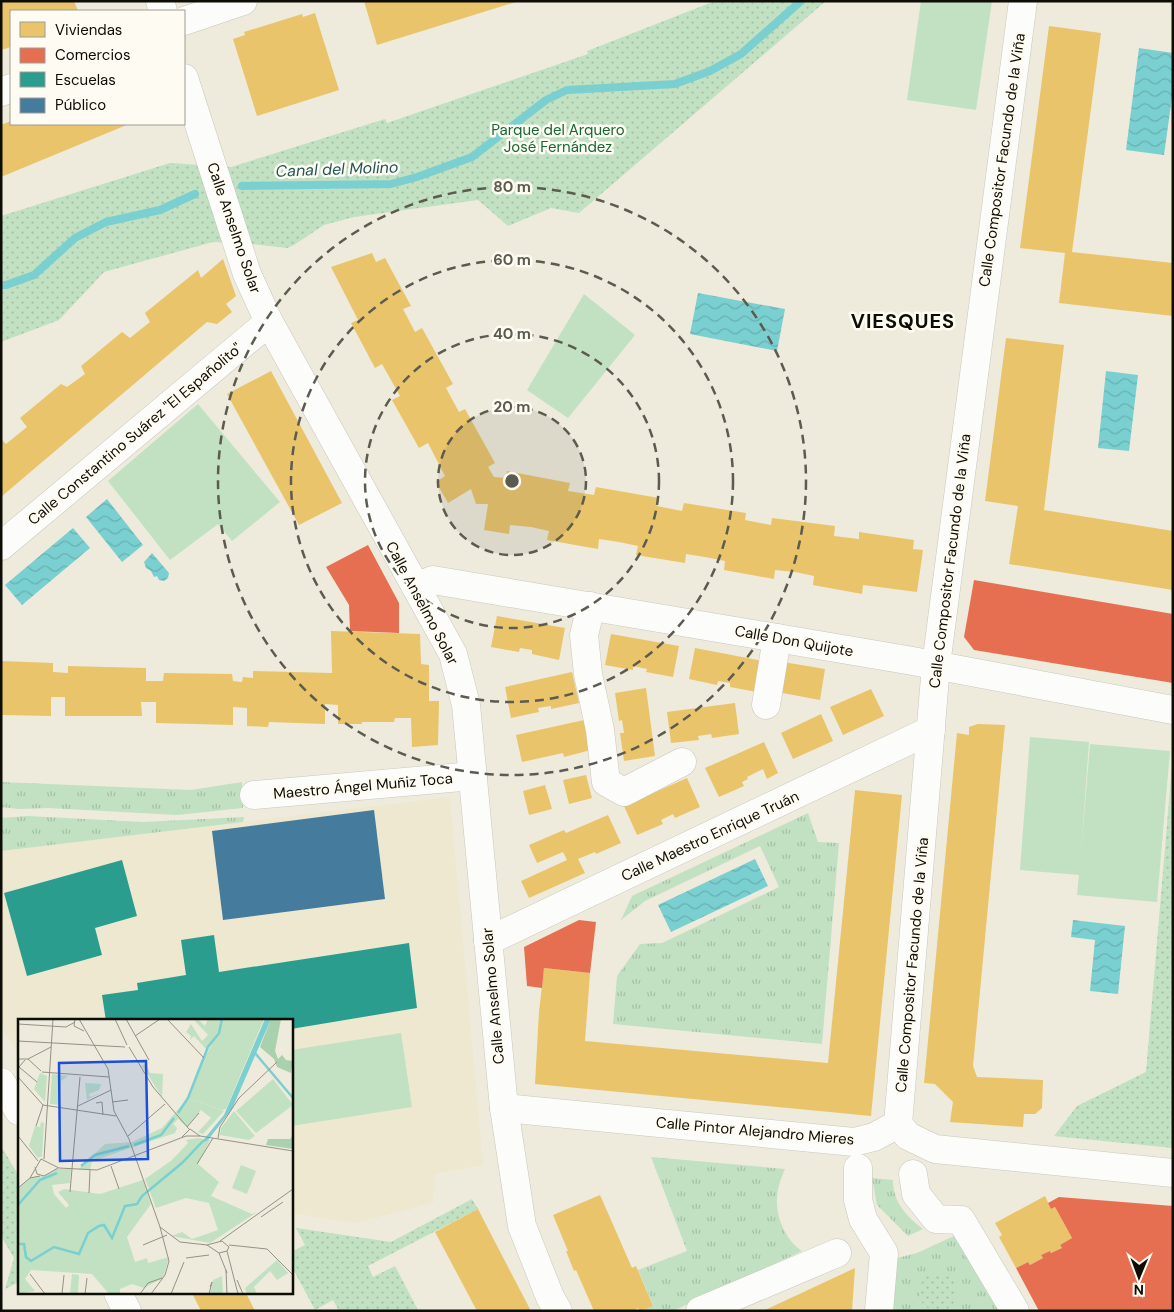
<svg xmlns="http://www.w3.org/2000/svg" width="1174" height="1312" font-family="'DM Sans',sans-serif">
<defs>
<pattern id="grass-tufts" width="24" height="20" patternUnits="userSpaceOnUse" patternTransform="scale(1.25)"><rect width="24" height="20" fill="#c1e1c2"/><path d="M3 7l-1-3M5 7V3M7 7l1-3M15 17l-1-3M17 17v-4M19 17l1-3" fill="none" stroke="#a5c0a5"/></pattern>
<pattern id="park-dots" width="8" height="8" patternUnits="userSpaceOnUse" patternTransform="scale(1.25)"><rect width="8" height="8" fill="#c1e1c2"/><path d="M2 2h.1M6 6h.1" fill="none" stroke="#a5c0a5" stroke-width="1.8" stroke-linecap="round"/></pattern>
<pattern id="water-waves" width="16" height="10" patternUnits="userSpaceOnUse" patternTransform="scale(1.25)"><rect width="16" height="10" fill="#7acfd0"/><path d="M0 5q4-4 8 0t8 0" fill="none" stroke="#68b1b1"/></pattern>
</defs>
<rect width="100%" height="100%" fill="#eeebdc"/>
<path fill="#ede8cf" d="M 450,797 L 483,1165 L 435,1174 L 433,1203 L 355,1223 L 291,1213 L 291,1021 L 19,1021 L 19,1053 L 1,1027 L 1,851 Z"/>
<g fill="url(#grass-tufts)">
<path d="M 1,782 L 191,790 L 242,782 L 243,808 L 177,815 L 48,808 L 19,809 L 1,807 Z"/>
<path d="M 808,813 L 818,842 L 839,843 L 822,1044 L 613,1024 L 617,976 L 640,944 L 662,943 L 779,887 L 760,846 L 645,901 L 621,920 L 632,896 Z"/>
<path d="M 27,816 L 143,822 L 244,817 L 243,822 L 1,851 L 1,818 Z"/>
<path d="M 651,1157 L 785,1169 C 781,1178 777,1189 777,1199 C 776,1218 786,1240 802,1251 L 673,1311 L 640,1311 L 653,1305 L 638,1270 L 687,1251 Z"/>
<path d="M 872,1178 L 893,1180 C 893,1202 906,1216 923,1229 L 908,1236 L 877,1205 Z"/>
<path d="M 956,1235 L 1002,1311 L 890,1311 L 893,1259 L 917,1253 Z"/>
</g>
<g fill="url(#park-dots)">
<path d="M 715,1 L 826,1 L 579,213 L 551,208 L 508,226 L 478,200 L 354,217 L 324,225 L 294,245 L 287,248 L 251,244 L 213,242 L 104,272 L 59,320 L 1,342 L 1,216 L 170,163 L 231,167 L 385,119 L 387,123 L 588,54 L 587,51 Z"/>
<path d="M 1173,753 L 1173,1148 L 1054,1136 L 1077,1106 L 1146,1072 Z"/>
<path d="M 1,1146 L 19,1176 L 19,1282 L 5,1289 L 14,1258 L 1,1236 Z"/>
<path d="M 472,1199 L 478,1209 L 368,1266 L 373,1277 L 395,1266 L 418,1310 L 416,1311 L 339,1311 L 333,1300 L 315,1310 L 291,1265 L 291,1252 L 305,1245 L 296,1228 L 391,1242 Z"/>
<circle cx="938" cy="1292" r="19"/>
</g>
<g fill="#c1e1c2">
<path d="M 921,1 L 992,1 L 976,110 L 907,100 Z"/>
<path d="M 584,294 L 635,335 L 568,418 L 527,390 Z"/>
<path d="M 198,404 L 280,502 L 232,541 L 218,524 L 170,560 L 108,481 Z"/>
<path d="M 1030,737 L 1089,742 L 1081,853 L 1090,744 L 1170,751 L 1157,902 L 1077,895 L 1079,875 L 1020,870 Z"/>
<path d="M 401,1033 L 412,1107 L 291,1126 L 291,1050 Z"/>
</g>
<g fill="url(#water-waves)">
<path d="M 1139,48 L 1173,53 L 1173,90 L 1164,155 L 1126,150 Z"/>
<path d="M 698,293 L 785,309 L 777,351 L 690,334 Z"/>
<path d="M 1106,371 L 1138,375 L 1129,451 L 1098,448 Z"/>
<path d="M 107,499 L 143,545 L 122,562 L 86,517 Z"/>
<path d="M 73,528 L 90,548 L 22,605 L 5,585 Z"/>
<path d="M 152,553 L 169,573 L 168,578 L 164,581 L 159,580 L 157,576 L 154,577 L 151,571 L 146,568 L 144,562 Z"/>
<path d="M 755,859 L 768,886 L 671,932 L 658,905 Z"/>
<path d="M 1073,920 L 1125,926 L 1118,994 L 1090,991 L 1095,940 L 1071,937 Z"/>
</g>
<g fill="#e9c46a">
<path d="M 1,1 L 74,1 L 78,11 L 11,11 L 11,47 L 1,50 Z"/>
<path d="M 364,1 L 516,1 L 516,2 L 377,45 Z"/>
<path d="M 315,13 L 339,90 L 257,116 L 233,39 L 245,35 L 244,32 L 302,14 L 303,17 Z"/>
<path d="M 1049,26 L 1101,33 L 1072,252 L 1173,263 L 1173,316 L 1059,303 L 1065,253 L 1020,248 Z"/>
<path d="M 11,121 L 11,124 L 129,124 L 1,177 L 1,125 Z"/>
<path d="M 372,253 L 376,262 L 385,258 L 411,306 L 403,309 L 415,332 L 422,328 L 453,384 L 446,388 L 459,412 L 465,409 L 495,463 L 488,467 L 494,477 L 506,478 L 507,471 L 570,483 L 568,491 L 594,495 L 596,487 L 659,498 L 657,506 L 682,511 L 684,503 L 746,513 L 745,520 L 771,525 L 772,518 L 835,526 L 834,536 L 859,539 L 859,532 L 914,540 L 913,549 L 923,550 L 917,592 L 863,585 L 862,594 L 813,585 L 814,576 L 795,572 L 775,570 L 774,579 L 724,570 L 725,561 L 705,557 L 686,554 L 685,563 L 636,555 L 638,546 L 619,542 L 599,539 L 598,549 L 547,540 L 549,531 L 531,527 L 510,525 L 509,534 L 484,530 L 488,504 L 476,504 L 471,489 L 448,503 L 436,482 L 445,476 L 428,443 L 419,448 L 392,400 L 400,396 L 382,364 L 375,368 L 351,323 L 358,320 L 331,267 Z"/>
<path d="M 223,259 L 236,296 L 226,304 L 232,312 L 217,324 L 207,322 L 1,497 L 1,439 L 6,444 L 27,427 L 20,418 L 61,384 L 67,387 L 85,374 L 81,366 L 122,332 L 130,338 L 150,322 L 145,313 L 198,270 L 201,278 Z"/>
<path d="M 1006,338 L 1064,345 L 1044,510 L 1173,531 L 1173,590 L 1009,564 L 1018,506 L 985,501 Z"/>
<path d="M 271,371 L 342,503 L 299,525 L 227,394 Z"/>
<path d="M 497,616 L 565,628 L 559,660 L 532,654 L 532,650 L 520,648 L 519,652 L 491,647 Z"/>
<path d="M 331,631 L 420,634 L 421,664 L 429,665 L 429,701 L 439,701 L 438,745 L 412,747 L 411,718 L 395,718 L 394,722 L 362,722 L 362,724 L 338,724 L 338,705 L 325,704 L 325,724 L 269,722 L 268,727 L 247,726 L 247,708 L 233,707 L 233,725 L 156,723 L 156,702 L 141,702 L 142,716 L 65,716 L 65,697 L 51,697 L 51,716 L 1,715 L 1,661 L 53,663 L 53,672 L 68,673 L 68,666 L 146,668 L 146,681 L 163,681 L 164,673 L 232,674 L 233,681 L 242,682 L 243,677 L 253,678 L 253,671 L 332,673 Z"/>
<path d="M 611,634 L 679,646 L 673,677 L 646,672 L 647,669 L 633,666 L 633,670 L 605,665 Z"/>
<path d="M 695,648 L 763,661 L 757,692 L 730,687 L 730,683 L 718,681 L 717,685 L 689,679 Z"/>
<path d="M 783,662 L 825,669 L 820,700 L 777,692 Z"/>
<path d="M 572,672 L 579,703 L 551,709 L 551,706 L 544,707 L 538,708 L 539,712 L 511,718 L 505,687 Z"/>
<path d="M 646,688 L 655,756 L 624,761 L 620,733 L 624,733 L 622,720 L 619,721 L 615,693 Z"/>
<path d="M 871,689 L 884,716 L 843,735 L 830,707 Z"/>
<path d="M 735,703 L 739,734 L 712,738 L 711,734 L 698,736 L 699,740 L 671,743 L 667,712 Z"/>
<path d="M 821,714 L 833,741 L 793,759 L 781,733 Z"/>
<path d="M 584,720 L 591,750 L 564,757 L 563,753 L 522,762 L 516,735 Z"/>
<path d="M 978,724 L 1005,725 L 973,1066 L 977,1077 L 1043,1080 L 1042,1108 L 1035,1114 L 1024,1114 L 1023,1127 L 950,1122 L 953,1102 L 935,1084 L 924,1083 L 957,733 L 969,735 L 969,727 Z"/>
<path d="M 764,742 L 778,773 L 767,779 L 763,769 L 747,777 L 748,779 L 742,782 L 744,786 L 719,797 L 705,768 Z"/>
<path d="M 586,775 L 592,798 L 569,804 L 563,780 Z"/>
<path d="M 687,778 L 700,807 L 675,818 L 673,814 L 661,820 L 663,824 L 637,835 L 624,806 Z"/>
<path d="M 545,785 L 552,809 L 529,815 L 523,791 Z"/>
<path d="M 855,790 L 902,795 L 871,1116 L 535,1084 L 539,1012 L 544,968 L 590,973 L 585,1041 L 828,1063 Z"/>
<path d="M 608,815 L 621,843 L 596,854 L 595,852 L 578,859 L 585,873 L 529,898 L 521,881 L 567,860 L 563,852 L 537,863 L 529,845 L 564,830 L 566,833 Z"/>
<path d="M 600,1195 L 632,1268 L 636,1266 L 653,1306 L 640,1311 L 638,1308 L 632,1311 L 594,1311 L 576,1270 L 574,1271 L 566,1251 L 568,1251 L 553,1215 Z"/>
<path d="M 1045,1196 L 1051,1209 L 1055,1207 L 1072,1238 L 1060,1245 L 1062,1248 L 1051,1253 L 1050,1251 L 1041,1255 L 1043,1258 L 1030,1265 L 1028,1262 L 1016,1268 L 999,1237 L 1002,1235 L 995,1223 Z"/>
<path d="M 478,1209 L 495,1242 L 531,1311 L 477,1311 L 435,1232 Z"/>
<path d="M 855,1268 L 852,1311 L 763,1311 Z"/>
<path d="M 192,1293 L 246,1293 L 255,1311 L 201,1311 Z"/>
</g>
<g fill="#e76f51">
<path d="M 368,545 L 399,603 L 399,633 L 350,631 L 349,605 L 326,567 Z"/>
<path d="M 974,580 L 1173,614 L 1173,683 L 974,650 L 964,637 Z"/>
<path d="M 579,920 L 596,922 L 590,973 L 544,968 L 542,988 L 527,986 L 524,947 Z"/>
<path d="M 1059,1197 L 1173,1206 L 1173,1311 L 1039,1311 L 1016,1268 L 1028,1262 L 1030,1265 L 1043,1258 L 1041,1255 L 1050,1251 L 1051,1253 L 1062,1248 L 1060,1245 L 1072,1238 L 1055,1207 L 1051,1209 L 1048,1203 Z"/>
</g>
<g fill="#2a9d8f">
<path d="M 122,860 L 137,916 L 95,928 L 102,955 L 27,976 L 4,893 Z"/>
<path d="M 214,935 L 219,972 L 409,943 L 417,1008 L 291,1029 L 291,1021 L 106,1021 L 102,995 L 138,990 L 137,983 L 186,975 L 181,940 Z"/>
</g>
<path fill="#457b9d" d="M 374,810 L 385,899 L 223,920 L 212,831 Z"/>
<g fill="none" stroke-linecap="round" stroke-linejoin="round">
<g stroke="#7acfd0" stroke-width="8">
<path d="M 242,186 L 391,184 L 417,177 L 472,157 L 546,100 L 567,90 L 675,84 L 710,71 L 741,54 L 801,1"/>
<path d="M 1,285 L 6,285 L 34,275 L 75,238 L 106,222 L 160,210 L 195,194"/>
</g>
<defs>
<g id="minor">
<path d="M 184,21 L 243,1"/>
<path d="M 1,92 L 11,88"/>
<path d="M 1,546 L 269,322"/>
<path d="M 416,587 L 433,580 L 907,660 L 1173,710"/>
<path d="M 591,606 L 584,635 L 588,674 L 600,730 L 606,782 L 624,792 L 682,762"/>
<path d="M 766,705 L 777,638"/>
<path d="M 254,795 L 473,776"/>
<path d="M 488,941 L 931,730"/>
<path d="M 1,1082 L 19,1111"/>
<path d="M 504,1108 L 854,1142 L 874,1137 L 898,1124"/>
<path d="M 898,1124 L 936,665 L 1023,1"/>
<path d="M 898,1124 L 908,1136 L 935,1149 L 1173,1173"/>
<path d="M 858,1168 L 858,1200 L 863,1219 L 884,1253 L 879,1311"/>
<path d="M 913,1174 L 916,1194 L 936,1219 L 961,1220 L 1015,1311"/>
<path d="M 118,1293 L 127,1311"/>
<path d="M 700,1311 L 837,1253"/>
</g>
<g id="major">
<path d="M 160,1 L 163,11"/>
<path d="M 184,78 L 247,274 L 269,322 L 453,654 L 466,705 L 504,1108 L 522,1226 L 550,1297 L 558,1311"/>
</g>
</defs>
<use href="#minor" stroke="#c9c6bb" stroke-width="29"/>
<use href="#major" stroke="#c9c6bb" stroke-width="29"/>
<use href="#minor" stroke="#fcfcfa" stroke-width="28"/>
<use href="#major" stroke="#fcfcfa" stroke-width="28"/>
</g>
<circle cx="512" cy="481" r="74" fill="#5c5b50" fill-opacity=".12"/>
<g fill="none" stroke="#5c5b50" stroke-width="2.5" stroke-dasharray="9 6">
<circle cx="512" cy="481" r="74"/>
<circle cx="512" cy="481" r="147"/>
<circle cx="512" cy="481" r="221"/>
<circle cx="512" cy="481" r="294"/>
</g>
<g text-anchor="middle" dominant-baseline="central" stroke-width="5" stroke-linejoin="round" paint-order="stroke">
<g font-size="15" fill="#166736" stroke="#fefcf2">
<text x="558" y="130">Parque del Arquero<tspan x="558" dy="17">José Fernández</tspan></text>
</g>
<g font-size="15" fill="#0e0d05" stroke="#fefcf2">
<text transform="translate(1002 160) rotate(-82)">Calle Compositor Facundo de la Viña</text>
<text transform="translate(234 228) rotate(71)">Calle Anselmo Solar</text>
<text transform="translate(135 434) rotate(-40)">Calle Constantino Suárez "El Españolito"</text>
<text transform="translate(950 561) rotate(-83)">Calle Compositor Facundo de la Viña</text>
<text transform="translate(422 603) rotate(62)">Calle Anselmo Solar</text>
<text transform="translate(794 641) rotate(10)">Calle Don Quijote</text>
<text transform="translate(363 786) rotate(-5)">Maestro Ángel Muñiz Toca</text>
<text transform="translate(710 836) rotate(-25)">Calle Maestro Enrique Truán</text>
<text transform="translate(912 965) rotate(-85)">Calle Compositor Facundo de la Viña</text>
<text transform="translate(493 996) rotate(-95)">Calle Anselmo Solar</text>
<text transform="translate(755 1131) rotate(5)">Calle Pintor Alejandro Mieres</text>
</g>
<g font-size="16" font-style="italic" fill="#205458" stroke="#fefcf2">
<text transform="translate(337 169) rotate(-2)">Canal del Molino</text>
</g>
<g font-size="20" font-weight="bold" letter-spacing="1" fill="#0e0d05" stroke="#fefcf2">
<text x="903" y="321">VIESQUES</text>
</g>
</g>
<g transform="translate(18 1019)">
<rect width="275" height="275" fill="#eeebdc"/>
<path d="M 180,0 L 187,7 L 190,0 L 203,0 L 201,11 L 188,30 L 176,17 L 172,21 L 173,17 L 168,13 L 173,5 L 184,22 L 190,16 L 177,2 ZM 67,64 L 83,65 L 81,71 L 71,75 L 72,78 L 82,74 L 69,81 ZM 216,92 L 237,117 L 231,121 L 202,116 L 203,109 ZM 259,241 L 270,254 L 259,261 L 252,252 L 236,268 L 239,275 L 229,275 L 227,269 ZM 54,255 L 61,256 L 60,275 L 52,275 ZM 204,257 L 205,275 L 192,275 L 195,261 Z" fill="#c1e1c2"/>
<path d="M 253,0 L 263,0 L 257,32 L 260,40 L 264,36 L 268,41 L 275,42 L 273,54 L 259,48 L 256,40 L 242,28 ZM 275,116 L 275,130 L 248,126 L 250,120 L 272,120 Z" fill="#aad1ad"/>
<path d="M 128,44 L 132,54 L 145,55 L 144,78 L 124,47 ZM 22,54 L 29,57 L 27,83 L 16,70 ZM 34,55 L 50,57 L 43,62 L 42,86 L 32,85 ZM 170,79 L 206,92 L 185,115 L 180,113 L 193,99 L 183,91 L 169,108 L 160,100 L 155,105 L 159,109 L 157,114 L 74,142 L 72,151 L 61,150 L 87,125 L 114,123 L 144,109 ZM 23,103 L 26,104 L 24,137 L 20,139 L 11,127 L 17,107 L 22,108 ZM 180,119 L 192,121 L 180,145 L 201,163 L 193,177 L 234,195 L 239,193 L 192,224 L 153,217 L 164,213 L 174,220 L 200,211 L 191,184 L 168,179 L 138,189 L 127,160 L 154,141 L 170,124 L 168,121 ZM 38,150 L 53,150 L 52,164 L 34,166 L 36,175 L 48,189 L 51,186 L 40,173 L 46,170 L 82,175 L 125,161 L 133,185 L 109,218 L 117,243 L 129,239 L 130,244 L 151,238 L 145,259 L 126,269 L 114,265 L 102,270 L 102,275 L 91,275 L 74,255 L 13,251 L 7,260 L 17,272 L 0,275 L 0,169 L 12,159 L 26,157 Z" fill="#c1e1c2"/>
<path d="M 204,0 L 246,0 L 208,90 L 204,91 L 170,79 L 179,52 L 201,13 ZM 255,60 L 275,86 L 238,114 L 218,92 ZM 223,146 L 238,152 L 229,175 L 214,169 Z" fill="#c1e1c2"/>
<path d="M 247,0 L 253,0 L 214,90 L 190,121 L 182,125 L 206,96 Z" fill="#7acfd0"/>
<path fill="none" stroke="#7acfd0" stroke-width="2.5" d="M 237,34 L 275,79M 160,94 L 170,79 L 190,28 L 201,14 L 204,0M 116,126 L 143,116 L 156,99M 63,147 L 77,136 L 111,127M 0,186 L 22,161 L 39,154M 0,225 L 6,225 L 8,238 L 13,242 L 36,228 L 61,235 L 70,214 L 81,207 L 86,206 L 94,219 L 107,187 L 119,185 L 124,177 L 164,144 L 185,122"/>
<path fill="none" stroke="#949286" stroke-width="1" d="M 57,0 L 56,7 L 66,12M 61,0 L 90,50 L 96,92 L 111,120 L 142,208 L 162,223 L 189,226 L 201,234 L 209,232 L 211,228 L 204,222 L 189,226M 97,0 L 109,26M 108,0 L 131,41M 149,0 L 186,39M 0,5 L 48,8 L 57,3M 117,17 L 142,0M 0,22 L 107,28M 111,28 L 135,68 L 171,110M 0,40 L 10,40 L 33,28M 10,40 L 23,52M 7,41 L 1,48 L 19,63M 24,53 L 91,58M 0,58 L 25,86 L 98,97M 94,83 L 110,81M 78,84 L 84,83 L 85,96M 60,87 L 93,71M 18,107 L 25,86M 169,108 L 181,94M 0,117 L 20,142M 110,117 L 147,85M 164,118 L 172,110 L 182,117 L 275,132M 200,119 L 202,108 L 221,79 L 259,43M 26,140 L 35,0M 179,145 L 195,119M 93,147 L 101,170M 17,148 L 19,155 L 26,157 L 40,149M 12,159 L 23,140 L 41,149 L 79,151 L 168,117 L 182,117M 0,169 L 12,159 L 22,157M 52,173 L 62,58M 71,174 L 72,151M 243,198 L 265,183M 202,222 L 275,170M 125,226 L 149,216M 211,226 L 249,230 L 275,256M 209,232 L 220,275M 201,234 L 209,254M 168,239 L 191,236M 208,251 L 209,275M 12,255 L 27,275M 219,261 L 225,275M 44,275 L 46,256M 67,275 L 69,259M 122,275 L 130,264 L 144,259M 133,275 L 147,256 L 151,242 L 142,208M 153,275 L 166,243M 191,275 L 194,263 L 192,268"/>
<path fill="#1d4ed8" fill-opacity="0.15" stroke="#1d4ed8" stroke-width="2.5" d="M 128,42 L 130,140 L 42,142 L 41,44 Z"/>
<rect width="275" height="275" fill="none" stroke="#0e0d05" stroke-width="2.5"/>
</g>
<circle cx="512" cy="481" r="8" fill="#5c5b50" stroke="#fefcf2" stroke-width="2.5"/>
<g font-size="15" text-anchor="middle" font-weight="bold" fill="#5c5b50" stroke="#fefcf2" stroke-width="5" stroke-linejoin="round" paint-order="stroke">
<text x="512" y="192">80 m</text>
<text x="512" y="265">60 m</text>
<text x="512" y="339">40 m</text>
<text x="512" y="412">20 m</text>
</g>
<rect width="1174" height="1312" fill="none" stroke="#0e0d05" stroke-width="5"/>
<rect x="10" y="10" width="175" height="115" fill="#fefcf2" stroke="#9e9c93"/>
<rect x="20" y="22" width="25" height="15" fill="#e9c46a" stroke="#9e9c93"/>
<text x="55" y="35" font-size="15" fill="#0e0d05">Viviendas</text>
<rect x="20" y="48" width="25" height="15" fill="#e76f51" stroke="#9e9c93"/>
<text x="55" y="60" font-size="15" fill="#0e0d05">Comercios</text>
<rect x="20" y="72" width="25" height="15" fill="#2a9d8f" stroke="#9e9c93"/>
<text x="55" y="85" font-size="15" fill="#0e0d05">Escuelas</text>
<rect x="20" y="98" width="25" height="15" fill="#457b9d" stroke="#9e9c93"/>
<text x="55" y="110" font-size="15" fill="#0e0d05">Público</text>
<g transform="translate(1139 1277) rotate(181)" stroke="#fefcf2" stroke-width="4" paint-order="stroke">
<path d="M0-4L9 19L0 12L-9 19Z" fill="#0e0d05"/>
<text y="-8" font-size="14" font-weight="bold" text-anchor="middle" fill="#0e0d05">N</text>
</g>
</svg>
